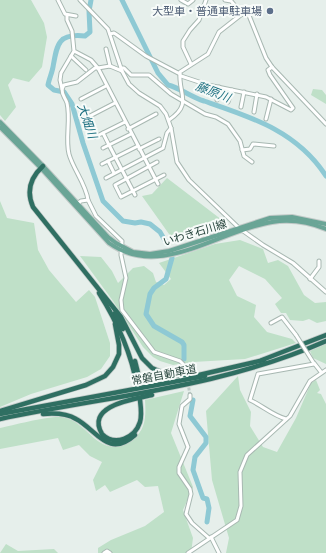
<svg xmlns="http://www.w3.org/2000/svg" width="326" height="553" font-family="Roboto,'Noto Sans JP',sans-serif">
<rect width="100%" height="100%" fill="#e6efeb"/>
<g fill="#bfe0c8">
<path d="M 0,0 L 31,0 L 44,23 L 47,37 L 42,67 L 29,82 L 13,78 L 8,85 L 16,107 L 5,121 L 0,115 Z"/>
<path d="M 313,89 L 322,90 L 326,95 L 326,104 L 311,95 Z"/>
<path d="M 167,178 L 222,220 L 224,227 L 174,241 L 142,196 L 152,194 Z"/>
<path d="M 0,201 L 7,218 L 34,223 L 38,250 L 49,270 L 76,302 L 89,290 L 95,297 L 110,343 L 110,356 L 101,369 L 87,377 L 31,394 L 0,407 Z"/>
<path d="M 240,240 L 263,249 L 268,263 L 278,260 L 288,266 L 304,295 L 315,303 L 326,302 L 326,321 L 317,323 L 309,319 L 303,321 L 290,320 L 286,313 L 281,313 L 275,304 L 282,298 L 265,279 L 239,266 L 229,280 L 237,296 L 256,305 L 254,317 L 267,332 L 292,339 L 296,343 L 245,359 L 193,362 L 173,365 L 160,361 L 153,357 L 143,347 L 113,301 L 80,256 L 101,257 L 112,271 L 118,283 L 133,268 L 144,266 L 153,273 L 156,282 L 164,285 L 171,279 L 159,263 L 215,244 Z"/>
<path d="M 326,344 L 326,364 L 313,358 L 310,351 Z"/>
<path d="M 238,376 L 240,390 L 251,412 L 250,426 L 263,447 L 277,452 L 296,418 L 311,383 L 316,380 L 320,390 L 317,393 L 321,394 L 326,404 L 326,553 L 226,553 L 229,538 L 212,480 L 206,411 Z"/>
<path d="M 184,391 L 171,433 L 193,487 L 183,510 L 193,538 L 191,553 L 98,553 L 98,548 L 111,540 L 145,526 L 164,512 L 158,486 L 145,487 L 137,480 L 110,492 L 105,485 L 96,491 L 93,480 L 102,462 L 90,456 L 79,445 L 63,450 L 58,438 L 0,449 L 0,428 C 13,425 48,416 61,417 C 90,420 98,464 133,439 C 146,430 146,415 145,400 Z"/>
<path d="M 6,544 L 18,551 L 54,549 L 58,553 L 0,553 Z"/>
</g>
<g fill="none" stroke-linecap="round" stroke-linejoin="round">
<g stroke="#8ec9d4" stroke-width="5">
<path d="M 91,0 L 89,11 L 90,32 L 85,36 C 58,33 57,44 53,67 C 52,73 49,79 48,85 L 54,90 L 64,92 L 72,104 L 83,143 L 103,201 L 123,221 L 135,223 L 141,222 L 150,224 L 160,232 L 167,244"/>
<path d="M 122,0 L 158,73 L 168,85 C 180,88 191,97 204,101 C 251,117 297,131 326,176"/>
<path d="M 172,258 L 166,279 L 154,288 L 150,294 L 146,314 L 154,326 L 182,342 L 184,345 L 184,359"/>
<path d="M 193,400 L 190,416 L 206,437 L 206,443 L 195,457 L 193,470 L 203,498 L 207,499 L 209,508 L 207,522"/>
</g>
<g stroke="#bfccc8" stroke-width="3" stroke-dasharray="3 1.5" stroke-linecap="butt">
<path d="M 184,365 L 186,376"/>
<path d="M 188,383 L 190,395"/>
</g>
<defs>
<g id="minor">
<path d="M 58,0 L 65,14 L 76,16"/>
<path d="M 80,0 L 108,29 L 122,71 L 129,84 L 139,93 L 160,106 L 166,114 L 171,128 L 177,162 L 189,180 L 239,228 L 263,245 L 293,263 L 326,292"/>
<path d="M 181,0 L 188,4 L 193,0"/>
<path d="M 225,0 L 231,1 L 242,14 L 248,13 L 266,58 L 272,67 L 326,124"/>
<path d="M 67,15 L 67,20 L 72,31 L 74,51 L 61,73 L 60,80 L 62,89 L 64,85 L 77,82 L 95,68 L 98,68 L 91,60 L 74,51"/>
<path d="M 110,34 L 114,33 L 117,35 L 146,56 L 180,74"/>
<path d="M 106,49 L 110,66"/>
<path d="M 71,56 L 86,70"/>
<path d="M 191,64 L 183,47 L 183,41 L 190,30 L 199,20 L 206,0"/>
<path d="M 121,68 L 124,68 L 131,75 L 149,75 L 171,94 L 205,114 L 216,117 L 228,124 L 240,141 L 244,156 L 252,162"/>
<path d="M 122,71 L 110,66 L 98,68 L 158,184"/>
<path d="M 181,76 L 208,85 L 266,97 L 291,110 L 293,108 L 270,75 L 268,70 L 272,67"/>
<path d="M 62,89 C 62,96 65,97 67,103 C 71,120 65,138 69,154 C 73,169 86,184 88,200"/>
<path d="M 81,99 L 106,86"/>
<path d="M 217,100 L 219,87"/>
<path d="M 228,102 L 232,90"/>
<path d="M 241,107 L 244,92"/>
<path d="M 254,112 L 257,94"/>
<path d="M 88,117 L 115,103"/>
<path d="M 266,119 L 271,99"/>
<path d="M 169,120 C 193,104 178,94 180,72 L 208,54 L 219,32 L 242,14"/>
<path d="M 128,129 L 156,114"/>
<path d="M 103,133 L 109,145 L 103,148"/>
<path d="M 131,134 L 109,145 L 135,195"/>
<path d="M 95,137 L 125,122"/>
<path d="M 139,149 L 159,139"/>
<path d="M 242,150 L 250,149 L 253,144 L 274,146"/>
<path d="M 108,161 L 114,173"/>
<path d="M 157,162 L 115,185 L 121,197 L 164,175"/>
<path d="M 102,164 L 138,146"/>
<path d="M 106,178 L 163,148 L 167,133 L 171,128"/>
<path d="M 76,205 L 81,201 L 88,200 L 96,216 L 122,241 L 121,255 L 126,278 L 121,300 L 122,310 L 154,352 L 180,361 L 184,365"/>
<path d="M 310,279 L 319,267 L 319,261"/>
<path d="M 271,323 L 282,317 L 296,335"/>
<path d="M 314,363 L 321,372"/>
<path d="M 190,395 L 190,399 L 182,406 L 179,424 L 188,447 L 179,467 L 179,473 L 190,489 L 191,494 L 186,514 L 192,523 L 209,538"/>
<path d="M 286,419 C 272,415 263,406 250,400 L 258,374 L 314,364"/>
<path d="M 211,537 L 219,553"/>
<path d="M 104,553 L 107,551 L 110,553"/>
<path d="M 188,553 L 237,520 L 241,506 L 240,472 L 247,455 L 290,416 L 310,381 L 326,370"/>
</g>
<g id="major">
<path d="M 0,122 L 43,166 L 108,237 L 116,243 L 133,252 L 150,254 L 169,251 L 270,218 L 292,217 L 326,224"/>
<path d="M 0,127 L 41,168 L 109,243 C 160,280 219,230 272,222 C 290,219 309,222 326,229"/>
</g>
<g id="highway">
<path d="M 43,166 C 31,177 26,191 33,207 L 121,317 L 142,358 L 152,368 L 161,372 L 174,375 L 199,375 L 264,360"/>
<path d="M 99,293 C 118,323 131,352 137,386"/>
<path d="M 115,313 L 123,329"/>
<path d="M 262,360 L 326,335"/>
<path d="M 135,361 L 139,377"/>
<path d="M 140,400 C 141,408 142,415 140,422 C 135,438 115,447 102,434 C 85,405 135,399 152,395"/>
<path d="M 0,411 L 86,385 L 105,376 L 113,367 L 119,354 L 119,345 L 115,324"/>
<path d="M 0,414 L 205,376"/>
<path d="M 43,414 C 54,413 66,413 76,419 C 97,430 108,459 135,435"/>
<path d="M 0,419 C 113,395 219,388 326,341"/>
</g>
</defs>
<use href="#minor" stroke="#a8b8b2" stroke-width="5"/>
<use href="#major" stroke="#c2cac8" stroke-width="6"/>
<use href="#highway" stroke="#c2cac8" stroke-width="6"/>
<use href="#minor" stroke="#fff" stroke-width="3"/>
<use href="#major" stroke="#6aa596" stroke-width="4"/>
<use href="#highway" stroke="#2f6f62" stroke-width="4.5"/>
<defs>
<path id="minor-bridge" d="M 296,335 L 313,362"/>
</defs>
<use href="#minor-bridge" stroke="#a8b8b2" stroke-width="5" stroke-linecap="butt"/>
<use href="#minor-bridge" stroke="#fff" stroke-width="3"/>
</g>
<circle fill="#5c6f8a" stroke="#f7fbf9" stroke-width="1.5" cx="270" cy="11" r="4"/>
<g text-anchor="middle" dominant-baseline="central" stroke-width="4" stroke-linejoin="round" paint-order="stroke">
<g font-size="11" fill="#4e5e75" stroke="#f7fbf9" text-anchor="end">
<text x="262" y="11">大型車・普通車駐車場</text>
</g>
<g font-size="11" fill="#24423a" stroke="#f7fbf9">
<text transform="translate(195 233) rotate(-17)">いわき石川線</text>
<text transform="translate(164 375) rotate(-11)">常磐自動車道</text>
</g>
<g font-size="12" font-style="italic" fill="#1c6f80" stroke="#f7fbf9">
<text transform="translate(213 92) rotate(21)">藤原川</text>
<text transform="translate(87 121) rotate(71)">大畑川</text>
</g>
</g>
</svg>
